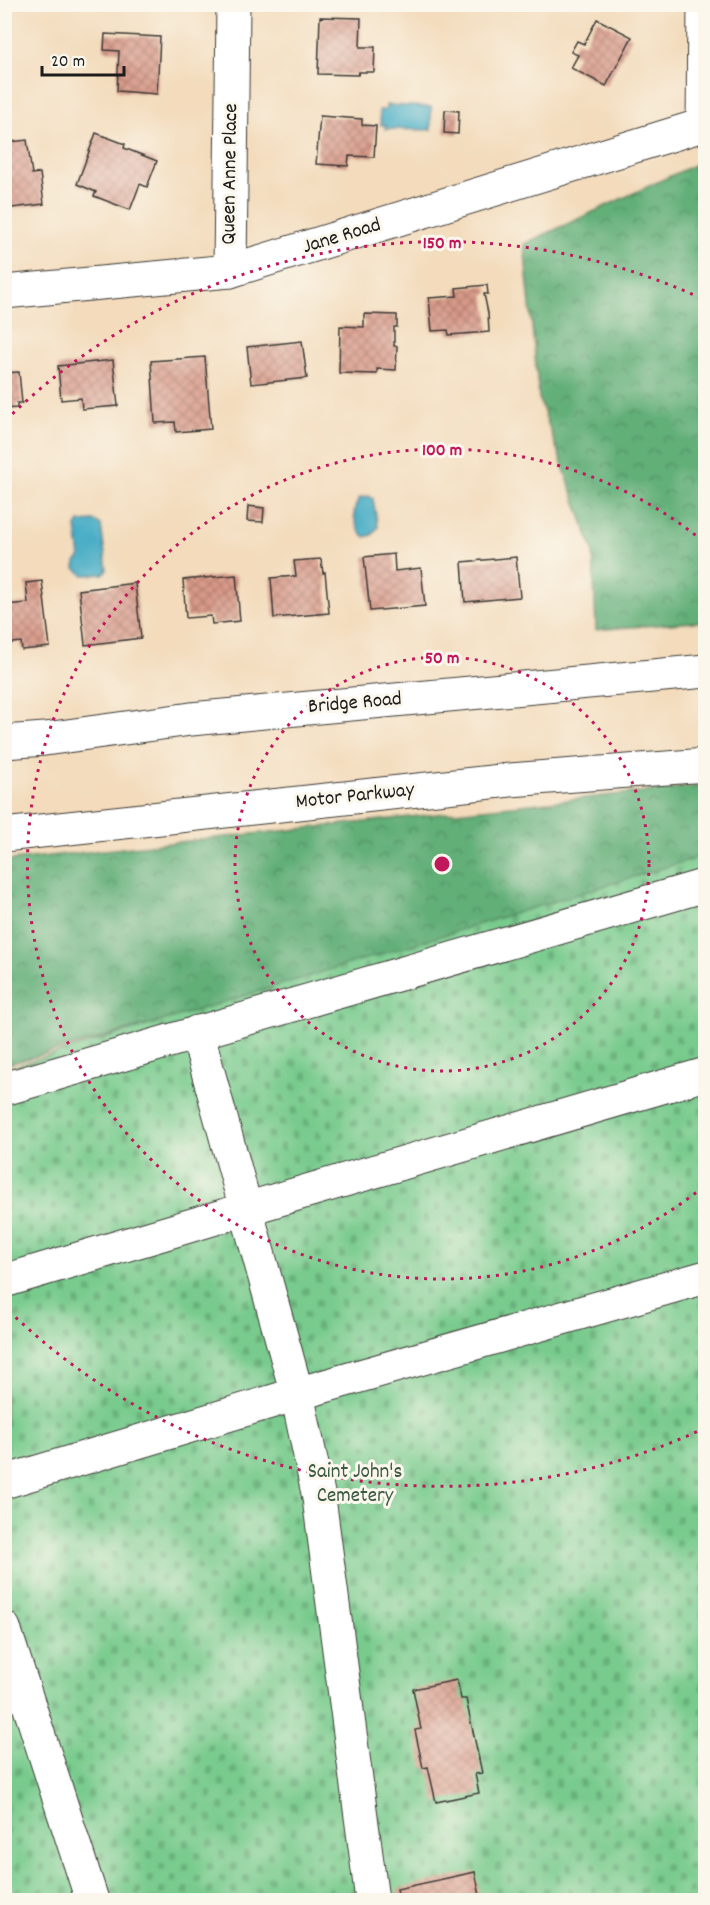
<svg xmlns="http://www.w3.org/2000/svg" width="710" height="1905" font-family="Dekko,sans-serif">
<defs>
<pattern id="forest-crowns" width="20" height="18" patternUnits="userSpaceOnUse" patternTransform="scale(1.5)"><rect width="20" height="18" fill="#62af78"/><path d="M2 6a3 3 0 1 1 6 0M12 15a3 3 0 1 1 6 0" fill="none" stroke="#508e62"/></pattern>
<pattern id="cemetery-stones" width="16" height="16" patternUnits="userSpaceOnUse" patternTransform="scale(1.5)"><rect width="16" height="16" fill="#78cb8d"/><path d="M2 7V4a2 2 0 0 1 4 0v3zM10 15v-3a2 2 0 0 1 4 0v3z" fill="#67ae79"/></pattern>
<pattern id="building-cross-hatch" width="8" height="8" patternUnits="userSpaceOnUse" patternTransform="scale(1.5)"><rect width="8" height="8" fill="#d89988"/><path d="M0 0l8 8M0 8l8-8" fill="none" stroke="#ae7c6e"/></pattern>
</defs>
<rect width="100%" height="100%" fill="#fbf7ec"/>
<filter id="ink" filterUnits="userSpaceOnUse"><feTurbulence type="fractalNoise" baseFrequency=".0167" numOctaves="2"/><feDisplacementMap in="SourceGraphic" scale="12" xChannelSelector="R" yChannelSelector="G"/><feConvolveMatrix kernelMatrix="1 2 1 2 8 2 1 2 1" color-interpolation-filters="sRGB"/></filter>
<filter id="wash" filterUnits="userSpaceOnUse"><feTurbulence type="fractalNoise" baseFrequency=".008" numOctaves="4" result="noise"/><feDisplacementMap in="SourceGraphic" scale="24" xChannelSelector="R" yChannelSelector="G"/><feGaussianBlur stdDeviation="1.35" result="paint"/><feColorMatrix in="noise" values="0 0 0 0 0 0 0 0 0 0 0 0 0 0 0 0 0 1.4 0 .05"/><feComposite in="paint" operator="in"/></filter>
<g filter="url(#wash)">
<rect width="100%" height="100%" fill="#f3dbbc"/>
<g fill="url(#forest-crowns)" stroke="#3f664a" stroke-width="1.5">
<path d="M 705,160 L 705,621 L 596,630 L 593,551 L 539,398 L 524,244 Z"/>
<path d="M 705,785 L 705,868 L 5,1065 L 4,861 Z"/>
</g>
<path fill="url(#cemetery-stones)" stroke="#4a7454" stroke-width="1.5" d="M 705,855 L 705,1900 L 5,1900 L 5,1069 Z"/>
<g fill="#45acc4" stroke="#306470" stroke-width="1.5">
<path d="M 386,105 L 431,107 L 431,130 L 385,129 L 386,125 L 381,125 L 379,110 L 386,110 Z"/>
<path d="M 369,496 L 373,499 L 378,527 L 372,535 L 365,537 C 354,527 350,511 360,498 Z"/>
<path d="M 95,521 L 101,525 L 107,570 L 103,574 L 83,575 L 75,568 L 76,562 L 80,558 L 76,527 L 79,522 Z"/>
</g>
<g id="blocks">
<g fill="url(#building-cross-hatch)">
<path d="M 320,17 L 361,18 L 360,47 L 375,47 L 374,72 L 359,72 L 358,75 L 318,74 Z"/>
<path d="M 597,19 L 632,37 L 606,86 L 571,68 L 578,55 L 571,52 L 577,41 L 584,44 Z"/>
<path d="M 105,34 L 160,37 L 157,94 L 117,91 L 119,51 L 104,50 Z"/>
<path d="M 445,110 L 459,111 L 458,134 L 444,133 Z"/>
<path d="M 320,116 L 362,119 L 362,125 L 376,126 L 374,157 L 349,156 L 348,166 L 316,164 Z"/>
<path d="M 96,133 L 125,144 L 124,148 L 157,161 L 147,187 L 140,184 L 130,210 L 94,196 L 96,192 L 77,184 Z"/>
<path d="M 27,140 L 32,174 L 40,173 L 44,204 L 4,209 L 4,143 Z"/>
<path d="M 487,285 L 488,294 L 484,294 L 488,313 L 489,332 L 449,335 L 448,330 L 432,331 L 429,298 L 457,296 L 456,288 Z"/>
<path d="M 364,314 L 397,315 L 397,327 L 394,327 L 394,346 L 397,346 L 396,370 L 377,369 L 377,374 L 339,373 L 340,326 L 364,327 Z"/>
<path d="M 302,341 L 307,378 L 251,384 L 247,347 Z"/>
<path d="M 205,357 L 211,429 L 176,432 L 175,422 L 155,423 L 151,361 Z"/>
<path d="M 113,360 L 118,406 L 82,409 L 81,398 L 61,400 L 58,366 Z"/>
<path d="M 19,372 L 22,403 L 17,403 L 17,408 L 4,409 L 4,373 Z"/>
<path d="M 248,506 L 264,508 L 263,522 L 247,521 Z"/>
<path d="M 394,554 L 395,571 L 421,568 L 425,606 L 370,611 L 364,557 Z"/>
<path d="M 516,557 L 520,597 L 465,602 L 462,562 Z"/>
<path d="M 321,559 L 323,573 L 325,572 L 329,613 L 274,618 L 271,578 L 296,576 L 294,561 Z"/>
<path d="M 236,575 L 240,621 L 212,624 L 211,616 L 186,618 L 183,580 Z"/>
<path d="M 42,581 L 50,647 L 22,650 L 21,642 L 4,644 L 4,605 L 28,603 L 26,583 Z"/>
<path d="M 135,583 L 141,638 L 85,645 L 79,590 Z"/>
<path d="M 457,1680 L 461,1699 L 466,1699 L 482,1773 L 475,1774 L 479,1793 L 436,1802 L 428,1767 L 423,1768 L 415,1730 L 421,1729 L 413,1689 Z"/>
<path d="M 475,1872 L 481,1900 L 399,1900 L 397,1889 Z"/>
</g>
</g>
</g>
<g filter="url(#ink)">
<use href="#blocks" fill-opacity="0" stroke="#3c3934" stroke-width="1.5"/>
<g fill="none" stroke-linecap="round" stroke-linejoin="round">
<defs>
<g id="minor">
<path d="M 703,125 L 704,4"/>
<path d="M 230,271 L 233,4"/>
<path d="M 4,292 L 230,271 L 706,124"/>
<path d="M 4,742 L 45,739 L 191,719 L 706,671"/>
<path d="M 197,1032 L 246,1209 L 706,1074"/>
<path d="M 4,1089 L 706,885"/>
<path d="M 4,1281 L 246,1209 L 297,1394 L 706,1277"/>
<path d="M 4,1482 L 297,1394 L 319,1498 L 372,1900"/>
<path d="M 4,1628 L 92,1900"/>
</g>
<path id="major" d="M 4,835 L 510,780 L 706,765"/>
</defs>
<use href="#minor" stroke="#3c3934" stroke-width="35"/>
<use href="#major" stroke="#3c3934" stroke-width="35"/>
<use href="#minor" stroke="#fff" stroke-width="33"/>
<use href="#major" stroke="#fff" stroke-width="33"/>
</g>
</g>
<g fill="none" stroke="#c2185b" stroke-width="3" stroke-dasharray="3 6">
<circle cx="442" cy="864" r="207"/>
<path d="M703 1187A415 415 0 1 1 703 541"/>
<path d="M705 1428A622 622 0 0 1 6 1308M6 420A622 622 0 0 1 705 300"/>
</g>
<g text-anchor="middle" dominant-baseline="central" stroke-width="6" stroke-linejoin="round" paint-order="stroke">
<g font-size="21" fill="#1c1c1c" stroke="#fbf7ec">
<text transform="translate(231 174) rotate(-89)">Queen Anne Place</text>
<text transform="translate(342 237) rotate(-17)">Jane Road</text>
<text transform="translate(355 704) rotate(-5)">Bridge Road</text>
<text transform="translate(355 797) rotate(-6)">Motor Parkway</text>
</g>
<g font-size="21" fill="#3c5944" stroke="#fbf7ec">
<text x="355" y="1473">Saint John's<tspan x="355" dy="24">Cemetery</tspan></text>
</g>
</g>
<circle cx="442" cy="864" r="9" fill="#c2185b" stroke="#fbf7ec" stroke-width="3"/>
<g font-size="18" text-anchor="middle" font-weight="bold" fill="#c2185b" stroke="#fbf7ec" stroke-width="6" stroke-linejoin="round" paint-order="stroke">
<text x="442" y="248">150 m</text>
<text x="442" y="455">100 m</text>
<text x="442" y="663">50 m</text>
</g>
<rect width="710" height="1905" fill="none" stroke="#fbf7ec" stroke-width="24"/>
<path d="M42 66v9h82v-9" fill="none" stroke="#1c1c1c" stroke-width="3"/>
<text x="51" y="66" font-size="18" fill="#1c1c1c" stroke="#fbf7ec" stroke-width="4.5" paint-order="stroke">20 m</text>
</svg>
